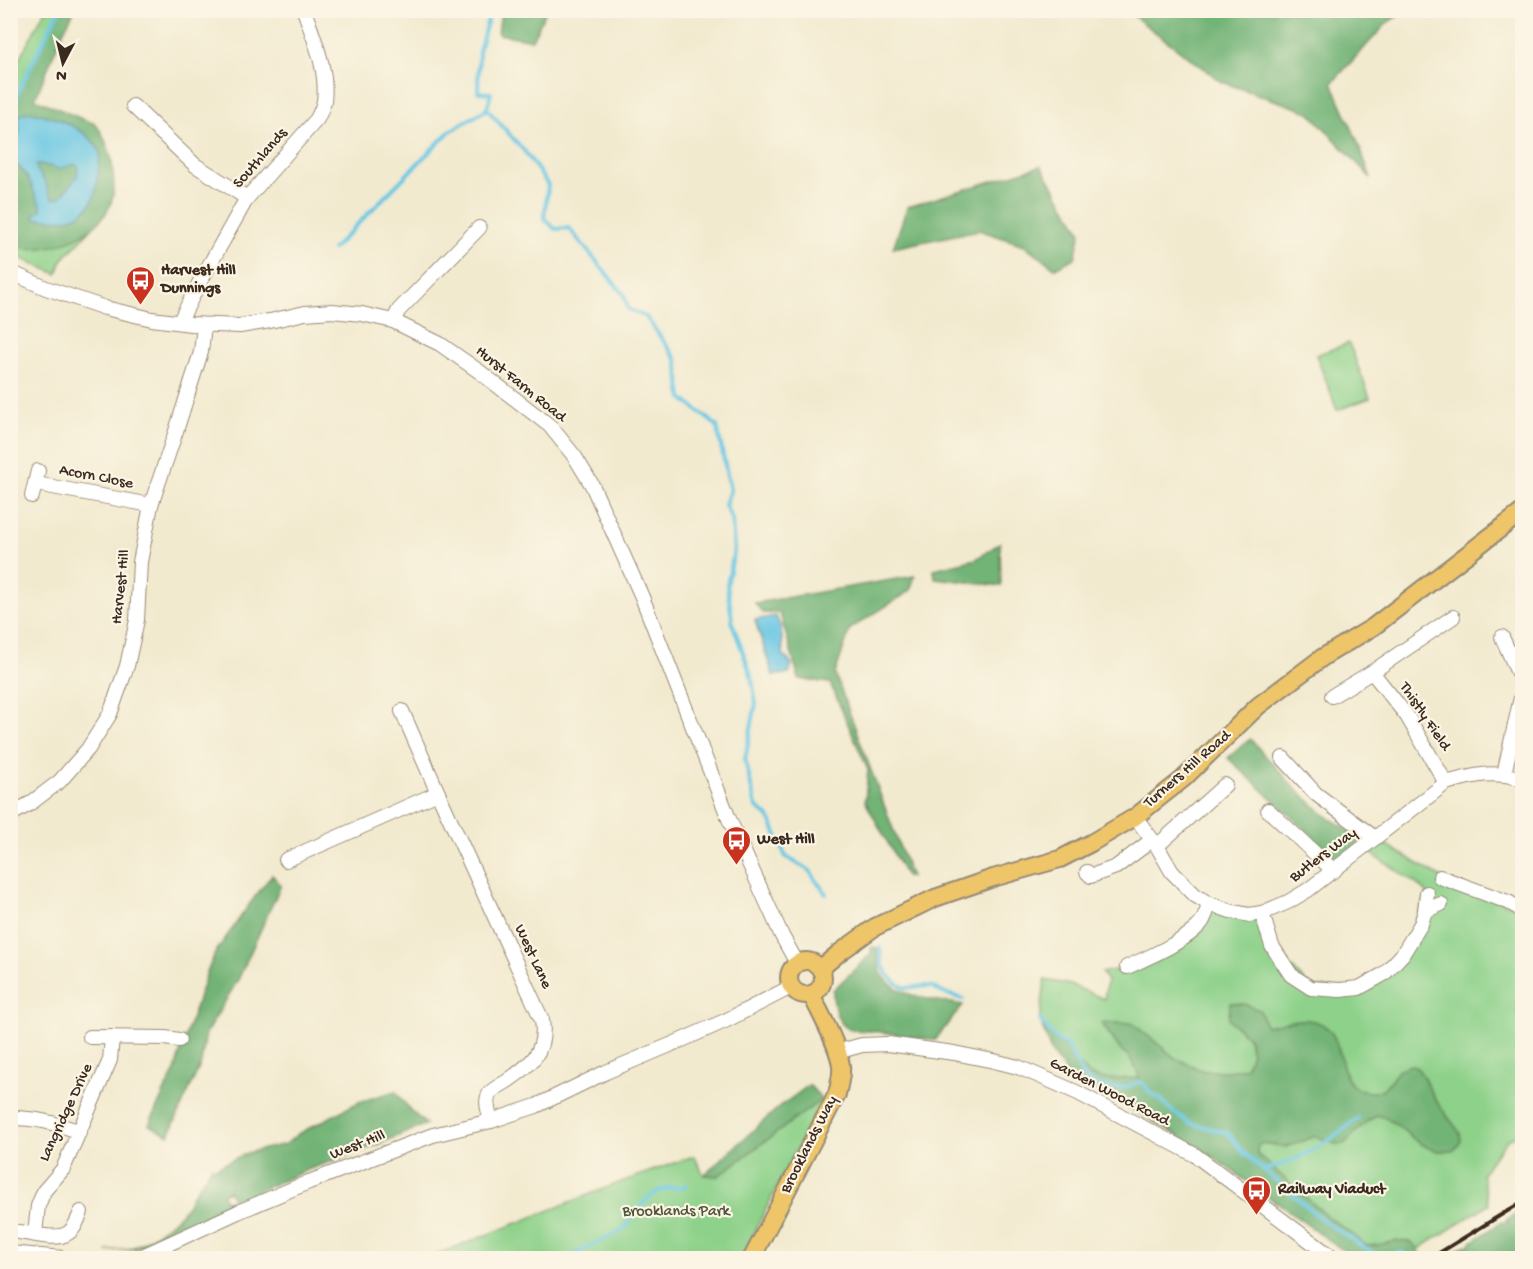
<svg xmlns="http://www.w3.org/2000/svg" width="1533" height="1269" font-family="'Gochi Hand',sans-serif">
<rect width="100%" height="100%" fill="#fcf5e5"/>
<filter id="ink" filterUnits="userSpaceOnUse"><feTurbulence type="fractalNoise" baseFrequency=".0167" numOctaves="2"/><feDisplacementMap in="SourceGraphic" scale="12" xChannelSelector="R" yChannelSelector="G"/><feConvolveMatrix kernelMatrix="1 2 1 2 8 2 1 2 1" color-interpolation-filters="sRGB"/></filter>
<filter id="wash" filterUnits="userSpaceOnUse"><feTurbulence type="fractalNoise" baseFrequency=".008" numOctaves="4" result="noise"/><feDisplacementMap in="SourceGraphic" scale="24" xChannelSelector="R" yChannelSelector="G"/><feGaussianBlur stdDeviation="1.35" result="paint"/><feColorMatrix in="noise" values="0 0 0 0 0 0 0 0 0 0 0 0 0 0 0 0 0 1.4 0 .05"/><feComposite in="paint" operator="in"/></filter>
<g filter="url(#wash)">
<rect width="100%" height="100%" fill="#f2eacf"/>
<g fill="#8dd18a" stroke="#647e54" stroke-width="1.5">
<path d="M 45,11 L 59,11 L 17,93 L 15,106 L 11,112 L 11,74 Z"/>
<path d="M 94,226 L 62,260 L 57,274 L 11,254 L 10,241 L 13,245 L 73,239 Z"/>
<path d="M 1349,343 L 1370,398 L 1337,410 L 1316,355 Z"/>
<path d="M 1375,838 L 1440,877 L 1522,910 L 1522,1133 L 1508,1139 L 1492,1159 L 1482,1174 L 1489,1204 L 1419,1249 C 1398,1230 1386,1250 1366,1245 L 1327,1216 L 1257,1154 L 1257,1147 L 1262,1143 L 1286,1147 L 1316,1136 L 1335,1144 L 1366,1122 L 1377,1115 L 1388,1118 L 1421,1143 L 1459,1133 L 1434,1098 L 1423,1076 L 1417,1068 L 1400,1069 L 1382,1091 C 1377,1091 1371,1093 1367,1092 C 1346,1090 1342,1066 1339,1049 L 1288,1022 L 1266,1026 L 1231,1003 L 1229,1020 L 1248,1037 L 1252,1053 L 1245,1068 L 1228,1071 L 1203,1071 L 1175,1058 L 1132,1023 L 1102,1024 L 1122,1052 L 1129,1056 L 1137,1071 L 1140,1079 L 1104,1079 L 1091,1076 L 1074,1060 L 1070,1054 L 1069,1047 L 1054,1037 L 1040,1020 L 1045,980 L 1071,985 L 1104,999 L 1107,981 L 1102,973 L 1127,967 L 1189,935 L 1210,904 L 1262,913 L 1272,946 L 1311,988 L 1359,988 L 1402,955 L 1427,894 L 1417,884 L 1363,848 Z"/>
<path d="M 822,1099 L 741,1258 L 428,1258 L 621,1182 L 694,1156 L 704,1175 L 718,1176 Z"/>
</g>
<g fill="#72b376" stroke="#566e4a" stroke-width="1.5">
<path d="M 501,10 L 546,10 L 546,11 L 532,40 L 498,34 Z"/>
<path d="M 59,11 L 74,11 L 62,34 L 35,99 C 50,105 66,112 82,119 C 85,120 92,122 95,124 C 102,130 110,152 112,162 C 113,175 116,189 111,203 C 99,236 45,257 13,245 L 10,241 L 10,112 L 15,106 L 17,94 Z"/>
<path d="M 1127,11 L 1406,11 L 1388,22 L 1332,83 L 1357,140 L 1371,178 L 1309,112 L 1222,82 Z"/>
<path d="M 1041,166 L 1081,232 L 1075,258 L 1055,268 L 1024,245 L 979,230 L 893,248 L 907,207 Z"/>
<path d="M 1000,543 L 1001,586 L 935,578 L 934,569 L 976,559 Z"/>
<path d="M 915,576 L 910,591 L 850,629 L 835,674 L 911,877 L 906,876 L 865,801 L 868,770 L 830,683 L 799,679 L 780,613 L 763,613 L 755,603 Z"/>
<path d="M 1250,739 L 1294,787 L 1325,815 L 1363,840 L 1338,860 L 1228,758 Z"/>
<path d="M 272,875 L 281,885 L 238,980 L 206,1033 L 201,1063 L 169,1135 L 149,1125 L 165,1090 L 175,1071 L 178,1059 L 206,975 L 215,953 L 251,902 Z"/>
<path d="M 872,947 L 877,948 C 878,955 878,965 881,972 C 893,998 938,1000 963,1005 L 935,1040 C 914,1037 892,1033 870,1031 C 862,1030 854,1032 847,1028 C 835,1020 833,1004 833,990 L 871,954 L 871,948 Z"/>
<path d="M 1230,1003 L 1244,1004 L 1260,1010 L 1266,1026 C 1279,1024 1295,1018 1308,1020 C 1355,1025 1328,1089 1368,1092 C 1372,1093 1378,1091 1382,1091 L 1400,1069 L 1411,1065 L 1417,1068 L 1423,1076 L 1434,1098 L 1460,1133 L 1461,1141 L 1453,1151 C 1447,1151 1440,1152 1434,1150 C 1412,1143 1399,1121 1377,1115 L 1366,1122 L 1344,1144 L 1335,1144 L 1316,1136 L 1286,1147 L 1262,1143 L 1257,1147 L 1257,1154 L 1327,1216 L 1366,1245 C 1383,1249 1410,1228 1421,1254 L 1414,1258 L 1354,1258 L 1200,1148 L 1119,1102 L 1072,1080 L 1051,1052 L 1040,1020 C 1048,1030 1054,1041 1067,1044 L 1074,1060 L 1091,1076 L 1104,1079 L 1140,1078 L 1137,1071 L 1129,1056 L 1122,1052 L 1102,1023 L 1132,1023 L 1175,1058 L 1203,1071 L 1228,1071 L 1245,1068 L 1252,1053 L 1248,1037 L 1229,1020 Z"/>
<path d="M 809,1085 L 822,1099 L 718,1176 L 704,1175 L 778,1108 Z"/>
<path d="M 395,1091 L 411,1111 L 426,1124 L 377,1145 L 310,1169 L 234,1201 L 229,1191 L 222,1194 L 225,1201 L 229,1200 L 231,1203 L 165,1236 L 135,1249 L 106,1251 C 115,1250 126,1251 134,1247 C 152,1238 186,1216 191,1197 L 212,1166 L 215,1168 L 247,1153 L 286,1144 L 298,1134 L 359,1102 Z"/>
<path d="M 1522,1210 L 1522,1258 L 1444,1258 L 1465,1245 L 1466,1247 L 1470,1244 L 1470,1243 L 1502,1222 L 1503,1223 L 1507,1221 L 1506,1220 Z"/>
</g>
<g fill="#65c6e4" stroke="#507881" stroke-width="1.5" fill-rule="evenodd">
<path d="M 30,112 C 54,116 88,128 100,152 C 100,160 98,167 98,175 C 96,194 94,209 74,217 C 63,222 49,218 37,219 L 34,218 L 35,214 L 41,210 L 41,205 C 35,198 34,190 30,182 C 26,172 17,166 10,157 L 11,141 C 24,137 18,127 19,117 L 21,114 ZM 40,164 L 59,169 L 75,164 L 78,167 L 77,176 L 61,197 L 53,199 C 48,194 49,191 46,184 C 43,176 37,174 36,165 Z"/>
<path d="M 776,616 L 781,629 L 783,655 L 792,664 L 789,674 L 773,675 L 755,620 Z"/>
</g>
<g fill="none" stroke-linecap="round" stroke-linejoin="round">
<g stroke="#65c6e4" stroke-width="4">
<path d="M 487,109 L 526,153 L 548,185 L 544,218 L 555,229 L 569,228 L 624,295 L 628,309 L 646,317 L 677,360 L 682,398 L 717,426 L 730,490 L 725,505 L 732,520 L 734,551 L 727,585 L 733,625 L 751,675 L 756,703 L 745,759 L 756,807 L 769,817 L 786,857 L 809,870 L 826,894"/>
<path d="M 10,112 L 15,106 L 17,94 L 59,10"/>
<path d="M 333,249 L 450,131 L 487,109 L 491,93 L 478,92 L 479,51 L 488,19 L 481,10"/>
<path d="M 880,948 L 882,964 L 887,974 L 896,983 L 905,988 L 927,986 L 933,987 L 941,992 L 963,999"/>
<path d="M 1040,1020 C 1048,1030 1054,1041 1067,1044 L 1074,1060 L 1078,1064 L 1082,1075 L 1089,1081 L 1100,1086 L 1116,1088 L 1129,1086 L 1138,1082 L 1144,1084 L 1150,1093 L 1161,1099 L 1168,1108 L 1189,1123 L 1228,1133 L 1244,1153 L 1325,1222 L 1381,1258"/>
<path d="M 1263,1170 C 1299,1162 1330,1141 1358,1118"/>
<path d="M 567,1258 L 624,1229 L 646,1200 L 658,1191 L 670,1188 L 679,1188 L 686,1185"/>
<path d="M 1385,1258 L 1400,1252 L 1408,1255 L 1410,1258"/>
</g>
</g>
</g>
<g filter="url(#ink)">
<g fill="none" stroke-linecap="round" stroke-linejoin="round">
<defs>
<g id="minor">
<path d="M 133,106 L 195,165 L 247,198"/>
<path d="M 10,272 L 46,288 L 105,308 L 152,319 L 191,324 L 240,326 L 270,321 L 305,313 L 332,311 L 362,314 L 393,321 L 440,344 L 480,372 L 550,426 L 575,457 L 592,485 L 642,597 L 729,819 L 782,936 L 797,963"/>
<path d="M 393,321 L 399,310 L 479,228"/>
<path d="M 183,323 L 182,317 L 196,289 L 247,198 L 317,119 C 320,113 323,107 324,101 C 328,70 314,39 304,10"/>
<path d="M 36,484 L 151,505"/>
<path d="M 32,496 L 38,471"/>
<path d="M 1502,637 L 1522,682"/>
<path d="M 1372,672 L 1407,716 L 1446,783"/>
<path d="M 1332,696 L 1372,672 L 1453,617"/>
<path d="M 402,711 L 438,793 L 542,1020 C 547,1053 530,1065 506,1082 C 501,1085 493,1089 490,1093 C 484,1101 489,1112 491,1121"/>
<path d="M 1283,758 L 1316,794 L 1375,838"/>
<path d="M 1504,774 L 1522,693"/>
<path d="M 1268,810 L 1334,871"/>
<path d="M 10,815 L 31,803 L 60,781 L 88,749 L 110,714 L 127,666 L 137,620 L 140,562 L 151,505 L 176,431 L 201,352 L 204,325"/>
<path d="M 1135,817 L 1157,846 L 1172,872 L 1196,896 L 1210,904 L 1230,911 L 1249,915 L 1262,913 L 1288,902 L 1308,890 L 1446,783 C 1474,775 1494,770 1522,779"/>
<path d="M 1157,846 L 1225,785"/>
<path d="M 286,860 L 438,793"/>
<path d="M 1087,872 L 1091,876 L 1116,867 L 1152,840"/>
<path d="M 1440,877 L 1508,902 L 1522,910"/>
<path d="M 1425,911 L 1441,904"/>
<path d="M 1262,913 L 1272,946 L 1291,975 L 1311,988 L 1340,990 L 1359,988 L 1384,974 L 1402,955 L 1421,924 L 1425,911 L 1427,893"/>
<path d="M 1127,967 C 1147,958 1189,940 1202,922 C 1205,917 1207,910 1210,904"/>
<path d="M 90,1037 L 165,1038 L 179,1040"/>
<path d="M 837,1052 L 862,1045 L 888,1044 L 954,1053 L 994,1061 L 1018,1067 L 1044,1078 L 1078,1093 L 1195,1155 L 1333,1258"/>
<path d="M 10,1118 C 37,1118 54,1123 78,1131"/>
<path d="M 19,1232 C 32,1234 57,1241 68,1233 C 75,1229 78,1219 81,1212"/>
<path d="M 35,1234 L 38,1206 L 44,1191 L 63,1169 L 110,1060 L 112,1037"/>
<path d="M 10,1253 L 62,1258"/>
<path d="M 138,1258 L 238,1212 L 309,1182 L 433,1135 L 491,1121 L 536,1106 L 606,1072 L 682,1040 L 727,1020 L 791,987"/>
</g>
<g id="major">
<circle cx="806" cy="978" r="17"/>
<path d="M 820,969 L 839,953 L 875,927 L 935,898 L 993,878 L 1060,859 L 1091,843 L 1135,817 L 1183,779 L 1258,706 L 1323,657 L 1373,627 L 1522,512"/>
<path d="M 752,1258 L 837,1094 C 839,1085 842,1076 841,1066 C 839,1046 820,1013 811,994"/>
</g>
</defs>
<use href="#minor" stroke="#968a76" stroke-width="16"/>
<use href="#major" stroke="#968a76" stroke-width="20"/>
<use href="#minor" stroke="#fff" stroke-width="14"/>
<use href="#major" stroke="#eec569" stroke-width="16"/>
<path stroke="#3b2a1e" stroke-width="4" d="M 1431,1258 L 1522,1202"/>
</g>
</g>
<defs>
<symbol id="bus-pin" viewBox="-11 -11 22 30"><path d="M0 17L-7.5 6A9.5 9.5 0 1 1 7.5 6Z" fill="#c8321e" stroke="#fcf5e5"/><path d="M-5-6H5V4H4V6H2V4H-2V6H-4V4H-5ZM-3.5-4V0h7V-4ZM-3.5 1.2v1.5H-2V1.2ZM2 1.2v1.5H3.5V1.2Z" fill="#fff"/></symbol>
</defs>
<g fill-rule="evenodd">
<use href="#bus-pin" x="124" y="264" width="33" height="45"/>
<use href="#bus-pin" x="720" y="824" width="33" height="45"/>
<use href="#bus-pin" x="1240" y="1174" width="33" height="45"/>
</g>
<g text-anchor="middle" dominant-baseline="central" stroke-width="4.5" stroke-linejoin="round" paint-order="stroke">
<g font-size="16" fill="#3b2a1e" stroke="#fcf5e5">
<text transform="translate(261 159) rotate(-49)">Southlands</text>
<text transform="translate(520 385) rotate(39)">Hurst Farm Road</text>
<text transform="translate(96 478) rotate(11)">Acorn Close</text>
<text transform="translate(122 587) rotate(-84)">Harvest Hill</text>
<text transform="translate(1424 717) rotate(56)">Thistly Field</text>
<text transform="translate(1188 770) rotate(-41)">Turners Hill Road</text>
<text transform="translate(1324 856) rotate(-37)">Butlers Way</text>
<text transform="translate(532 957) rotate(65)">West Lane</text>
<text transform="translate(1109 1093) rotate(27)">Garden Wood Road</text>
<text transform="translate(67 1113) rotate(-65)">Langridge Drive</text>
<text transform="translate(810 1145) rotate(-63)">Brooklands Way</text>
<text transform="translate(358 1146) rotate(-21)">West Hill</text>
</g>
<g font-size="16" font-weight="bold" fill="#3b2a1e" stroke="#fcf5e5" text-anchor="start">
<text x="161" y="271">Harvest Hill<tspan x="161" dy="18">Dunnings</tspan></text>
<text x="757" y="840">West Hill</text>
<text x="1278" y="1190">Railway Viaduct</text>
</g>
<g font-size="16" fill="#505439" stroke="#fcf5e5">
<text x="676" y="1212">Brooklands Park</text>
</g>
</g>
<rect width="1533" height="1269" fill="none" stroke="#fcf5e5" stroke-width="36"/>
<g transform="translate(63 63) rotate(187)" stroke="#fcf5e5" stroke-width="4.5" paint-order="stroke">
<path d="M0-4.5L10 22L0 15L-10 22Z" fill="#3b2a1e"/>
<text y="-9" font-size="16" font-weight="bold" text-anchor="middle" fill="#3b2a1e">N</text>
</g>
</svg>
